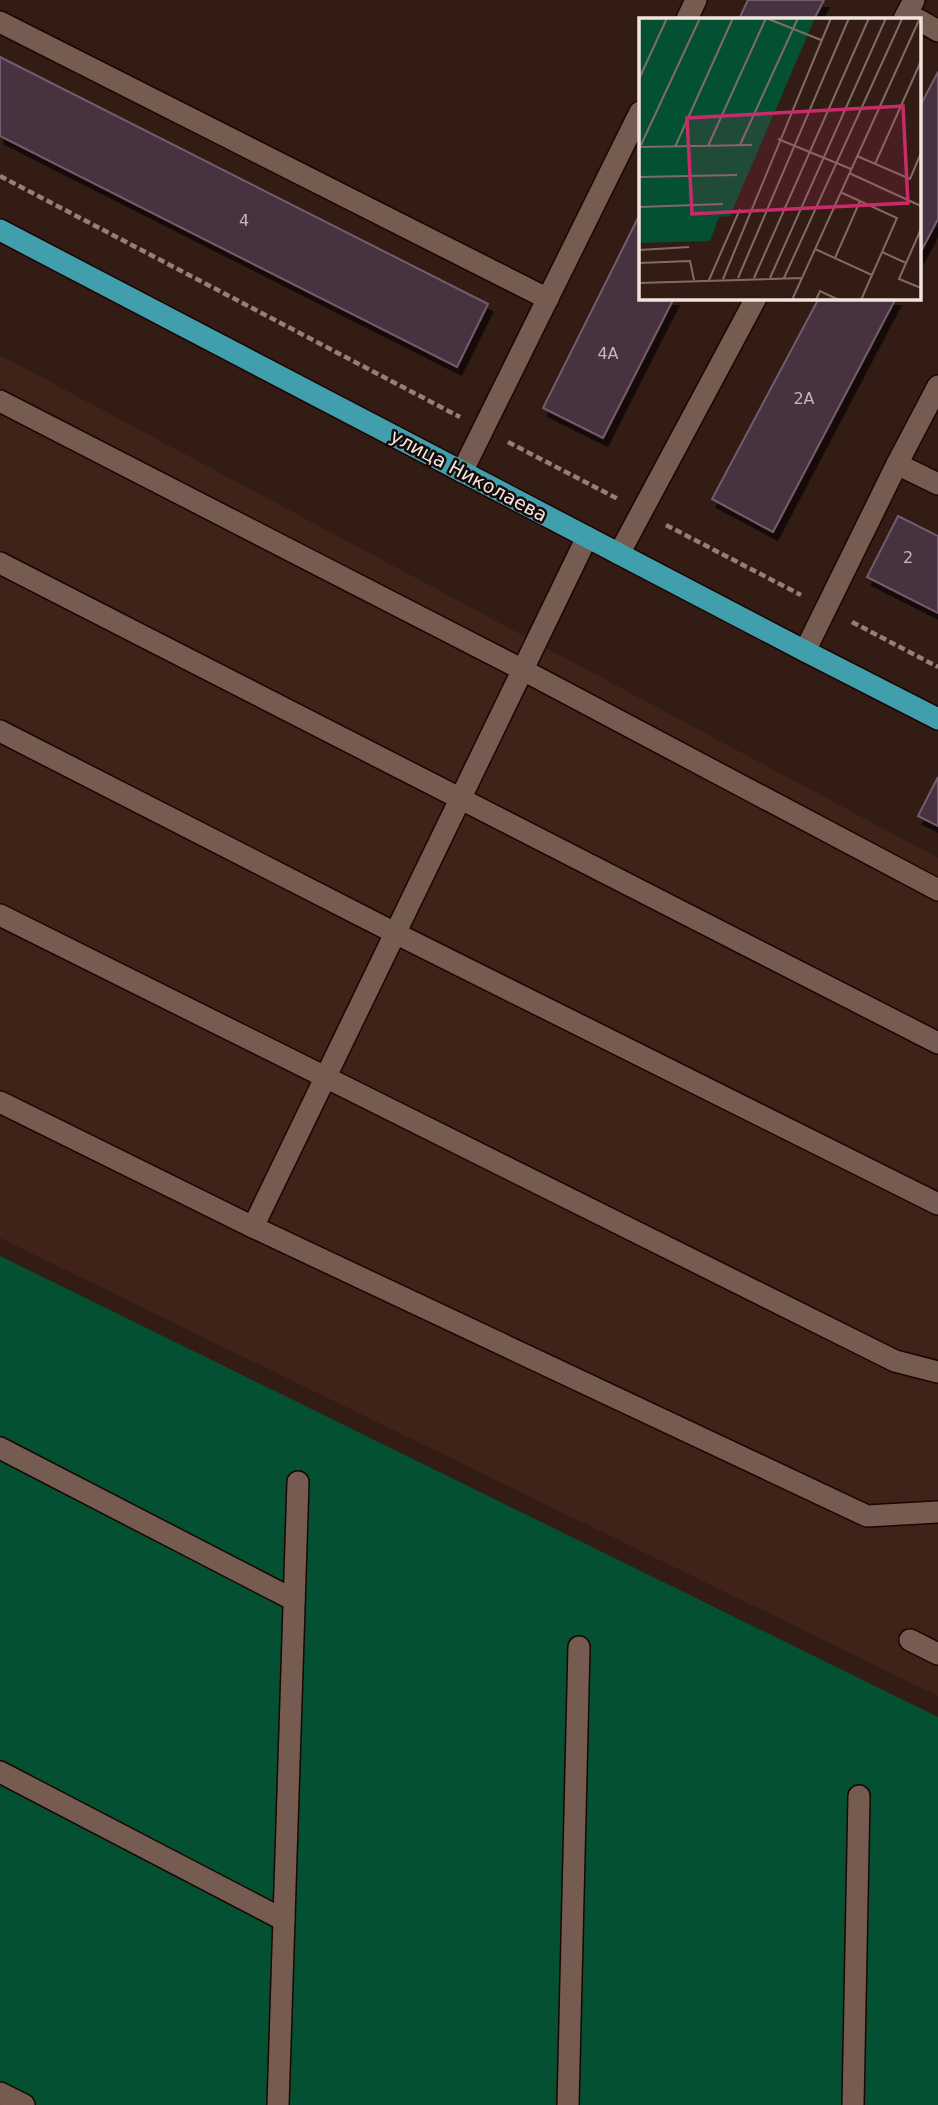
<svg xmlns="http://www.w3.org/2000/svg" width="938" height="2105" font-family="'DejaVu Sans',sans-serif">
<defs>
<filter id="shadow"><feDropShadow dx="4.5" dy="8" stdDeviation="0" flood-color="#0009"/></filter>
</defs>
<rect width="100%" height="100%" fill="#331c14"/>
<path fill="#402318" d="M 0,355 L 938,858 L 938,1696 L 0,1238 Z"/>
<path fill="#045032" d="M 0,1256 L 938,1717 L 938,2105 L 0,2105 Z"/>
<g fill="#463141" stroke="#735c6e" stroke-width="2" filter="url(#shadow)">
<path d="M 748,0 L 824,0 L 814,19 L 739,19 Z"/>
<path d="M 0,57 L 488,304 L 457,367 L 0,136 Z"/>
<path d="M 938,72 L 938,219 L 919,255 L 919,108 Z"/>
<path d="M 640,214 L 640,298 L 674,298 L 603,438 L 543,408 Z"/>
<path d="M 819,298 L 896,298 L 773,532 L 712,499 Z"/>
<path d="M 898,516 L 938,536 L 938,613 L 867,577 Z"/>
<path d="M 938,777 L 938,826 L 918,816 Z"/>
</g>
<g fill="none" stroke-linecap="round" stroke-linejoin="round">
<defs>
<g id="minor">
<path d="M 687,19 L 696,0"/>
<path d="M 904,19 L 914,0"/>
<path d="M 919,20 L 938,31"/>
<path d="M 0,22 L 548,299"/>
<path d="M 938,386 L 897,464 L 938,484"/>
<path d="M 0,401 L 523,670 L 938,890"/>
<path d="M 462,472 L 640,112"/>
<path d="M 619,554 L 756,298"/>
<path d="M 0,563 L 938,1043"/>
<path d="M 805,651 L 897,464"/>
<path d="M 0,731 L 395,933 L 938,1204"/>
<path d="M 0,915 L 895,1361 L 938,1372"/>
<path d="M 0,1102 L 253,1227 L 867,1516 L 938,1512"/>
<path d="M 253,1227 L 587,537"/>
<path d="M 0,1448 L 294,1600"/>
<path d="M 910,1640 L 938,1654"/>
<path d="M 0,1772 L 284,1920"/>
<path d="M 0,2093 L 24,2105"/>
<path d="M 278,2105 L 298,1482"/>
<path d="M 568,2105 L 579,1647"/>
<path d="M 853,2105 L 859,1796"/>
</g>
<path id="major" d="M 0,230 L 805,651 L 938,719"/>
</defs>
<use href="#minor" stroke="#1a0602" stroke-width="24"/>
<use href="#major" stroke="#1a0602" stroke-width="24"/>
<g stroke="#948079" stroke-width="4.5" stroke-dasharray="7 3.5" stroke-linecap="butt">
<path d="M 0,176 L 460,417"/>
<path d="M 508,442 L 618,499"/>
<path d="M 666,525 L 801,595"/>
<path d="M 852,622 L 938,667"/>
</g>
<use href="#minor" stroke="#765b51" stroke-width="21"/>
<use href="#major" stroke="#419fad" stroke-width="21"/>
</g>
<g text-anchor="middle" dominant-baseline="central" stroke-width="5" stroke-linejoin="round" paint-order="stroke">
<g font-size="16" fill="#c8b7b7">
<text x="244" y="220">4</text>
<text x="608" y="353">4А</text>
<text x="804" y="398">2А</text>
<text x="908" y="557">2</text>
</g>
<g font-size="19" fill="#f4e4de" stroke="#130906">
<text transform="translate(469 475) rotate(28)">улица Николаева</text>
</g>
</g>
<g transform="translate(639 18)">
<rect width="282" height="282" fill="#331c14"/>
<path d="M 0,0 L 176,0 L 91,198 L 80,199 L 71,223 L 0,225 Z" fill="#045032"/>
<path fill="none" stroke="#806c65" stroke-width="2" d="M 127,0 L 182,22M 0,61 L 28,0M 139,121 L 212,151M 101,127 L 159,0M 69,128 L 127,0M 0,129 L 113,127M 1,129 L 61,0M 36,129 L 94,0M 218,138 L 271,161 L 282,135M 236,146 L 282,43M 210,155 L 282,188M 0,159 L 98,157M 201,174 L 221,183M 0,189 L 84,186M 282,211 L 260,261 L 282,270M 176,231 L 233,257 L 222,282M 0,232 L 50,229M 243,234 L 267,245M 196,240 L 221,183 L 258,200 L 233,257M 0,245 L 51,243 L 55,262M 99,260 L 210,0M 115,260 L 230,0M 131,260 L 247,0M 145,260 L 263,1M 84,261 L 192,0M 70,262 L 101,191M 0,265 L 163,260M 153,282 L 281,0M 177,282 L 181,273 L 200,282"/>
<path fill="#c72c68" fill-opacity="0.15" stroke="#c72c68" stroke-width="3.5" d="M 264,88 L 269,185 L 53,196 L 48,100 Z"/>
<rect width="282" height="282" fill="none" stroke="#f4e4de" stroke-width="3.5"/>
</g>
</svg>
